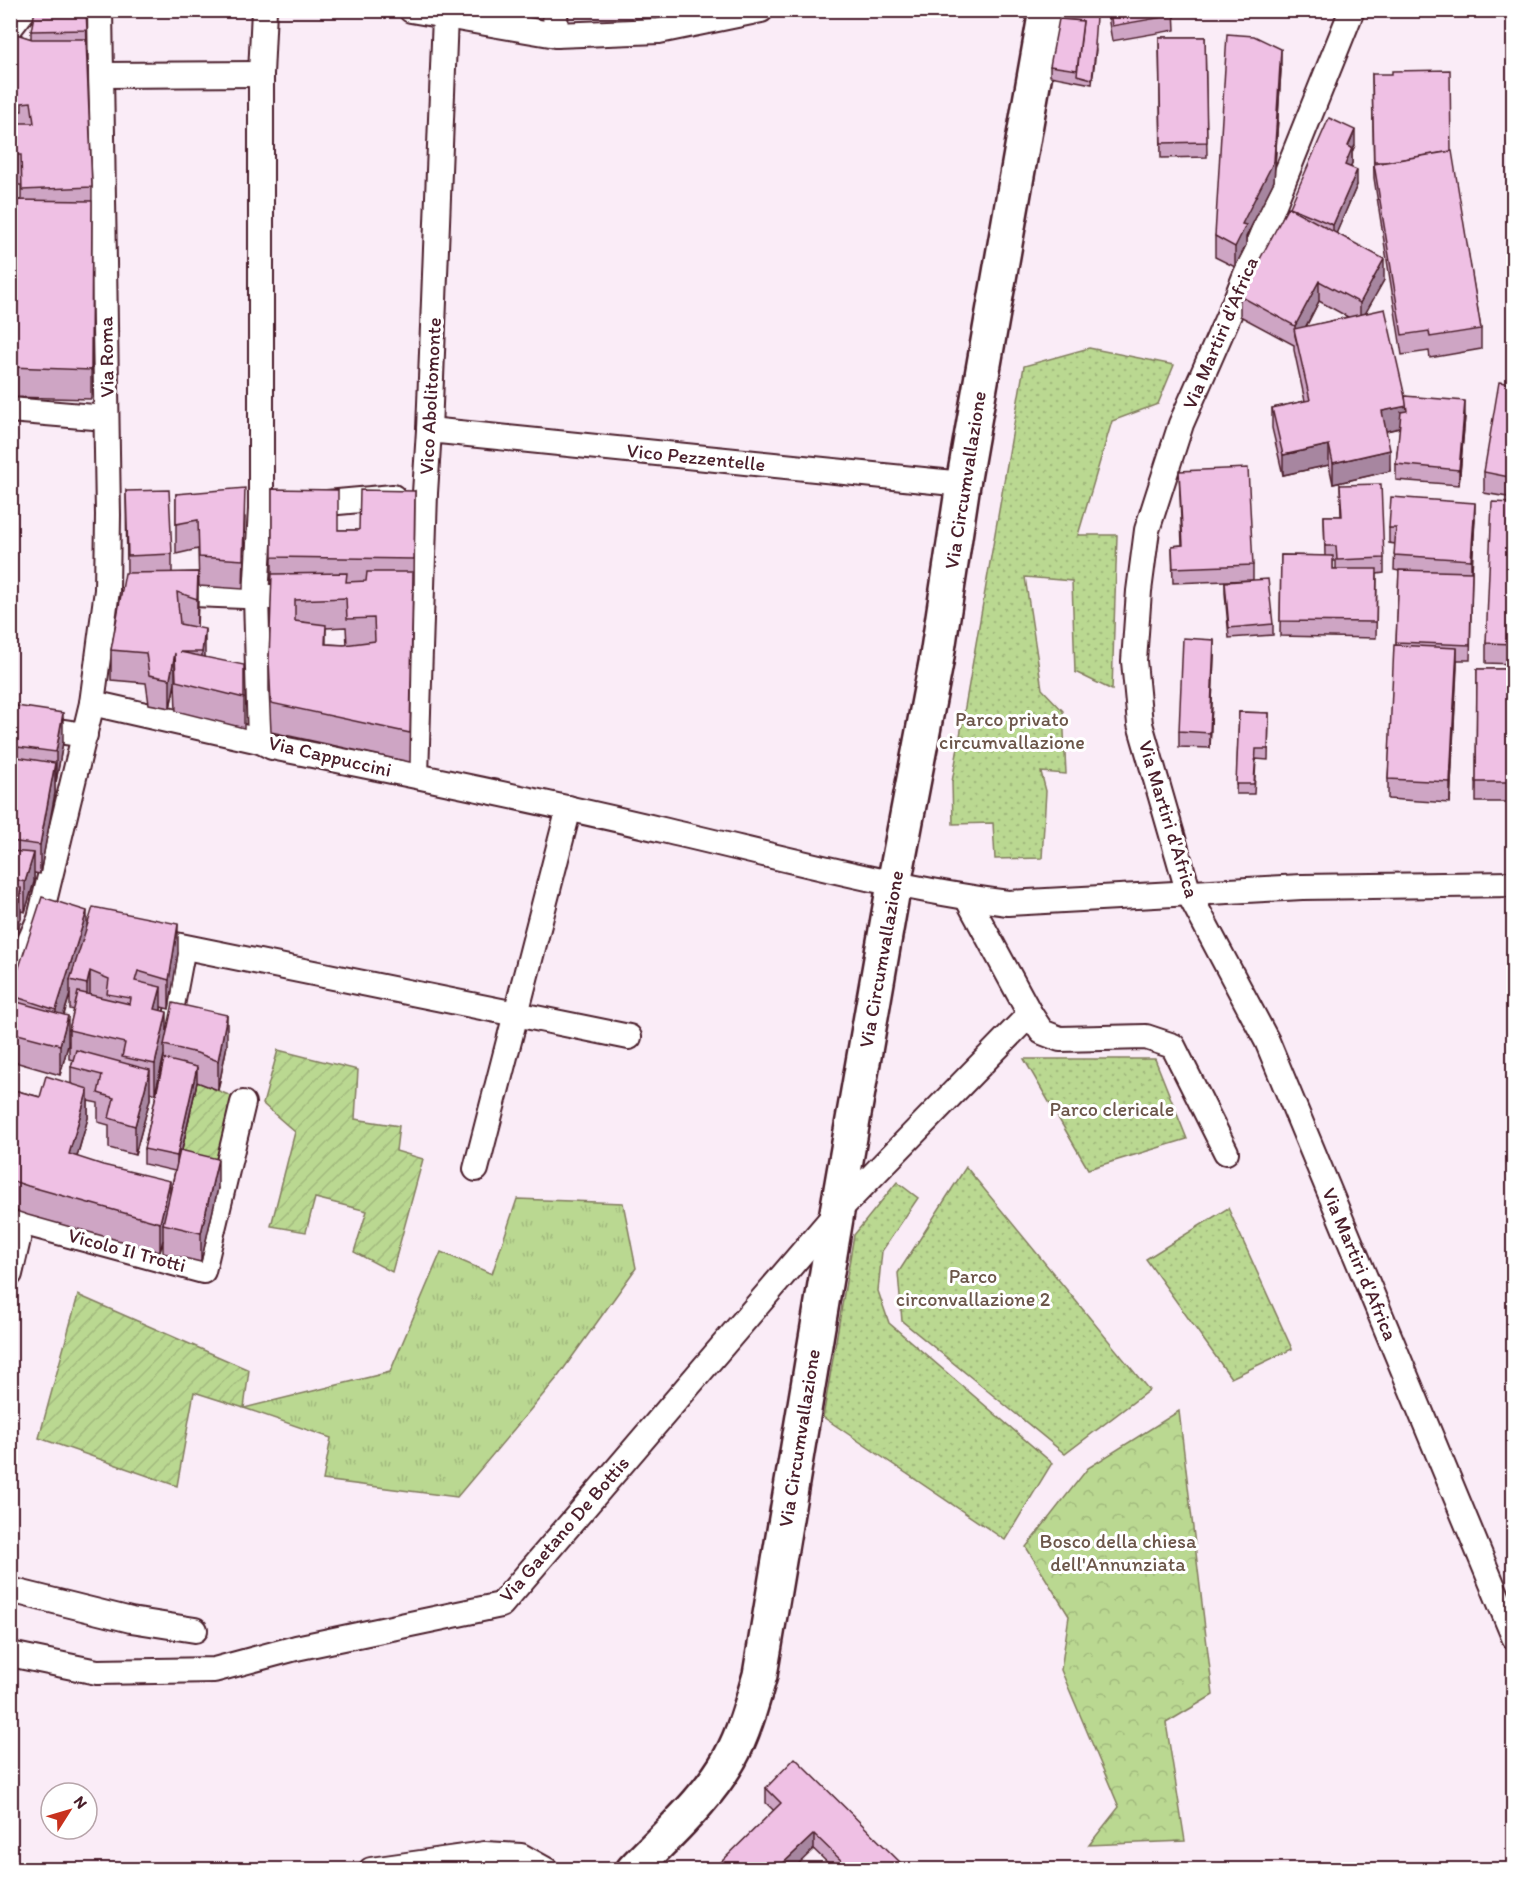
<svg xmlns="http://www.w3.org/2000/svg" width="1524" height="1880" font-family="Itim,sans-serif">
<defs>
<pattern id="grass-tufts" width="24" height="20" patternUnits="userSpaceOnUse" patternTransform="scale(1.5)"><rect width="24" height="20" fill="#bad891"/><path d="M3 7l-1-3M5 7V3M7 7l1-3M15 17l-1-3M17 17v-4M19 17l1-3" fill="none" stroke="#a1b97d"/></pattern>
<pattern id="forest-crowns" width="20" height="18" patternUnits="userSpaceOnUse" patternTransform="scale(1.5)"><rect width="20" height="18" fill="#bad891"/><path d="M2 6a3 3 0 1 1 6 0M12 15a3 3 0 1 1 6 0" fill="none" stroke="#a1b97d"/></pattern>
<pattern id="park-dots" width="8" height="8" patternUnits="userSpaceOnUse" patternTransform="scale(1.5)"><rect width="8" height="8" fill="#bad891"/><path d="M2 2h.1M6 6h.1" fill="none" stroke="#a1b97d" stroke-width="1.8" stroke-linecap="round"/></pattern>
<pattern id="garden-furrows" width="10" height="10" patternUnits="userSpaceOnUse" patternTransform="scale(1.5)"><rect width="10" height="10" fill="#bad891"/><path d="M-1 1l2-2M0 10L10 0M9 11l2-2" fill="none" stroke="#a1b97d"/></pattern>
</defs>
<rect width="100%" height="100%" fill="#faecf7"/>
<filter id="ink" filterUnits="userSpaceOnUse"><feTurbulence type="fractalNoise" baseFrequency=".0167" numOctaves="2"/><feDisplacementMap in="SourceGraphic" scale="12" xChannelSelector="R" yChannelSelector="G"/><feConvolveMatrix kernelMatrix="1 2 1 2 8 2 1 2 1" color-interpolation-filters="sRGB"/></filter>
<g filter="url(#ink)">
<path fill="url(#grass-tufts)" stroke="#827c5e" stroke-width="1.5" d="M 517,1199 L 623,1203 L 636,1268 L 557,1378 L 457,1497 L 323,1480 L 331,1438 L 244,1408 L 390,1372 L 441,1252 L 492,1274 Z"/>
<path fill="url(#forest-crowns)" stroke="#827c5e" stroke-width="1.5" d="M 1179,1411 L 1213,1695 L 1166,1723 L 1185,1841 L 1089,1845 L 1119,1807 L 1061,1670 L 1069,1616 L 1026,1547 L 1088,1468 Z"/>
<g fill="url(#park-dots)" stroke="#827c5e" stroke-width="1.5">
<path d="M 1089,348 L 1174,365 L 1158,404 L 1112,421 L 1078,535 L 1117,535 L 1112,690 L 1075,672 L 1072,581 L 1025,577 L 1042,689 L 1063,711 L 1066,774 L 1041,772 L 1046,791 L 1042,858 L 995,859 L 993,823 L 953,824 L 952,782 L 1024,366 Z"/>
<path d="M 1024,1059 L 1155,1059 L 1187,1139 L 1088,1169 Z"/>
<path d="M 966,1167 L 1149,1390 L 1065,1454 L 902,1321 L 898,1273 Z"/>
<path d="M 897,1182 L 918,1198 L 882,1251 L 878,1291 L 889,1323 L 1052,1463 L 1005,1540 L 823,1417 L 854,1235 Z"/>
<path d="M 1228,1208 L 1292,1349 L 1231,1378 L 1146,1259 Z"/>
</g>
<g fill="url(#garden-furrows)" stroke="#827c5e" stroke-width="1.5">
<path d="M 278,1050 L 358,1070 L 355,1119 L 399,1126 L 396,1151 L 423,1159 L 392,1272 L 354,1252 L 367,1211 L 315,1198 L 306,1232 L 271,1226 L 295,1132 L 263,1104 Z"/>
<path d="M 197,1082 L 236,1098 L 218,1183 L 177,1172 Z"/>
<path d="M 78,1295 L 249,1370 L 244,1408 L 194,1392 L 177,1486 L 39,1438 Z"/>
</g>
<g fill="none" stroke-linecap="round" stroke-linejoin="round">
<defs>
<path id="pedestrian" d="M 171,1027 L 186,947"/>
<g id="minor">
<path d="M 411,10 L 556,35 L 659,31 L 761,10"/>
<path d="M 555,10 L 556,35"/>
<path d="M 1352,10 L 1238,294 L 1181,424 L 1147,530 L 1139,591 L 1134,661 L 1140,724 L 1189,894 L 1267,1041 L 1514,1637"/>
<path d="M 10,28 L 24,10"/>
<path d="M 102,75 L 261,74"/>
<path d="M 10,410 L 106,418"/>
<path d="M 429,430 L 963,484"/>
<path d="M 305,505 L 393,497"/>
<path d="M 167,593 L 270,597"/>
<path d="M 92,703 L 260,741 L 272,747 C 404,773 536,800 667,831 C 780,857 892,888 1008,903 L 1302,887 L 1514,884"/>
<path d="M 10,724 L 85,735"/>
<path d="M 260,741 L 256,597 L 261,509 L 261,74 L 264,10"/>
<path d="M 416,775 L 425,493 L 429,430 L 445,16"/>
<path d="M 967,898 L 1030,1014 L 1042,1032 L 1060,1039 L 1146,1037 L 1173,1046 L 1226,1152"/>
<path d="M 146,939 L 629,1037"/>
<path d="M 10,986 L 40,918 L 92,703 L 107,590 L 108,515 L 100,10"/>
<path d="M 476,1169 L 569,808"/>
<path d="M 10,1219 L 203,1271 L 243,1103"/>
<path d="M 10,1274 L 22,1222"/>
<path d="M 10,1590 L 131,1620 L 195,1630"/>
<path d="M 10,1654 L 97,1672 L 214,1670 L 296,1648 L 501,1605 L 837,1212 L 1030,1014"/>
<path d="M 371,1870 L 485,1854 L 521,1856 L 546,1870"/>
</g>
<path id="primary" d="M 633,1870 C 667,1834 706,1801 730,1758 C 744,1733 752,1703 760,1675 L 837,1212 L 894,884 L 936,663 L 963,484 L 1046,10"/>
</defs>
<use href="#pedestrian" stroke="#4a1f2b" stroke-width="22"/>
<use href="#minor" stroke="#4a1f2b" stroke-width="28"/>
<use href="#primary" stroke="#4a1f2b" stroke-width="38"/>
<use href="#pedestrian" stroke="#fff" stroke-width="18"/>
<use href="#minor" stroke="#fff" stroke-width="24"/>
<use href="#primary" stroke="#fff" stroke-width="33"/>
</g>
<g fill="#cea5c4" stroke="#4a1f2b" stroke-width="1.5" fill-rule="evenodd">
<path d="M 86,10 L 87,46 L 92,187 L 91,399 L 10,397 L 10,200 L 21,200 L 21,185 L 10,185 L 10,32 L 31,39 L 31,31 Z"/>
<path d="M 1107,10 L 1174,10 L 1175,30 L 1112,41 Z"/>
<path d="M 1184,10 L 1196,10 L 1195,15 L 1185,15 Z"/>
<path d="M 1085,16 L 1096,50 L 1092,84 L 1050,76 L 1050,66 Z"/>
<path d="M 1159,37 L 1205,37 L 1207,157 L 1161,158 Z"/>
<path d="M 1281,69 L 1274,181 L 1246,237 L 1246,245 L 1235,267 L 1215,257 L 1215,236 Z"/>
<path d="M 1372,74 L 1451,151 L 1481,329 L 1481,349 L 1430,358 L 1429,351 L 1402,355 L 1374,178 Z"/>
<path d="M 1355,145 L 1352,152 L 1352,163 L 1350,167 L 1357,185 L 1336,233 L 1384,280 L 1365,313 L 1405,396 L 1465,416 L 1459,485 L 1396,480 L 1396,464 L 1400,428 L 1386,431 L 1390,471 L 1333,484 L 1329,465 L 1283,475 L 1272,428 L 1272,408 L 1305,401 L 1294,350 L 1294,345 L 1240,316 L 1240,296 L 1290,208 L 1290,207 ZM 1319,301 L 1348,317 L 1306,327 Z"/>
<path d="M 1514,384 L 1514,498 L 1484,493 L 1484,472 Z"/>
<path d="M 1179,471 L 1253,565 L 1253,580 L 1173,583 L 1172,546 L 1182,545 Z"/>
<path d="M 1340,485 L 1384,558 L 1384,573 L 1377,574 L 1376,638 L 1280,636 L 1281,555 L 1325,556 L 1324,516 L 1341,516 ZM 1333,561 L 1336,561 L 1336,569 L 1333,569 Z"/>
<path d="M 272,489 L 338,530 L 359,530 L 415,491 L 414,588 L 413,588 L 410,762 L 271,732 L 269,689 L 269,660 L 272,587 ZM 346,627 L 347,645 L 326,644 L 326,628 Z"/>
<path d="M 126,491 L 172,554 L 172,573 L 198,572 L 197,627 L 205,657 L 244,698 L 244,728 L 176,711 L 175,683 L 170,708 L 149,704 L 146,683 L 111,680 L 111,650 L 127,573 Z"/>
<path d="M 176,494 L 245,517 L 243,589 L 199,586 L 198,549 L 176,554 Z"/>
<path d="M 1514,503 L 1514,664 L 1486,663 L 1486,643 Z"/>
<path d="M 1475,518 L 1472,572 L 1470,660 L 1457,660 L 1450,803 L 1388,799 L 1388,779 L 1396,645 L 1399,571 L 1394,570 L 1395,544 L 1389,543 L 1389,528 Z"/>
<path d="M 1225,582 L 1273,624 L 1273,635 L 1229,638 L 1225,593 Z"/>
<path d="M 1214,655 L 1210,748 L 1179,747 L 1179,731 Z"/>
<path d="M 1477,669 L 1514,669 L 1514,802 L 1476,802 Z"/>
<path d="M 10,705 L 63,742 L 56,782 L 55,782 L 55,793 L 40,874 L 34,873 L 34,882 L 25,912 L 21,911 L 21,918 L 10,967 Z"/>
<path d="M 1239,712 L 1269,713 L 1268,760 L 1256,759 L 1254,794 L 1236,794 Z"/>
<path d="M 87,925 L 178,953 L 169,1009 L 161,1007 L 161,1010 L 167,1031 L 227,1045 L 218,1090 L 197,1082 L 182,1150 L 218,1188 L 201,1262 L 163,1253 L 163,1240 L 160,1252 L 28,1215 L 10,1209 L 10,1089 L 40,1097 L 71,1084 L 71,1067 L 73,1060 L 69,1059 L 69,1030 L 74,1010 L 70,1009 L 70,994 L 64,1015 L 68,1045 L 60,1075 L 15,1062 L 15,1072 L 10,1085 L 10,994 ZM 164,1055 L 164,1059 L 144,1149 L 144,1164 L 175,1171 L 170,1194 L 77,1157 L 88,1118 L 88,1101 L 98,1103 L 98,1122 L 109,1125 L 109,1148 L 135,1155 L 150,1099 L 150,1092 L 155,1094 Z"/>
<path d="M 766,1788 L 907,1869 L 834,1869 L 766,1803 Z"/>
</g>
<g fill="#a786a0" stroke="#4a1f2b" stroke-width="1.5">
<path d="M 1281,49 L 1281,69 L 1274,181 L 1246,237 L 1246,245 L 1235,267 L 1235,247 L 1242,224 Z"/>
<path d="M 1355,130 L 1355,145 L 1352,152 L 1352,163 L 1345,180 L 1345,165 L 1348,146 Z"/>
<path d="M 1357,170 L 1357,185 L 1333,241 L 1333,225 Z"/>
<path d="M 1384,259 L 1384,280 L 1360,323 L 1360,303 Z"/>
<path d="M 1319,281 L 1319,301 L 1297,343 L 1295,336 L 1295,326 Z"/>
<path d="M 1465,401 L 1465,416 L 1459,485 L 1459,470 Z"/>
<path d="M 1407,406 L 1407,426 L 1382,432 L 1382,411 Z"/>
<path d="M 1329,445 L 1329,465 L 1283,475 L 1283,455 Z"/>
<path d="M 1390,450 L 1390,471 L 1333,484 L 1333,463 Z"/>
<path d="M 1475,503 L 1475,518 L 1471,576 L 1471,560 Z"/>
<path d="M 198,572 L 198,602 L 197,628 L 197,599 Z"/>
<path d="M 205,629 L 205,658 L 202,681 L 202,652 Z"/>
<path d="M 1214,640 L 1214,655 L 1210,748 L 1210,733 Z"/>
<path d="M 1457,648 L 1457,668 L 1450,803 L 1450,782 Z"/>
<path d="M 175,653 L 175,683 L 170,708 L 170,679 Z"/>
<path d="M 63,713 L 63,742 L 56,782 L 56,752 Z"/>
<path d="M 55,763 L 55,793 L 40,874 L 40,845 Z"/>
<path d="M 34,853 L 34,882 L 25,912 L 25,882 Z"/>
<path d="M 21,888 L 21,918 L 10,967 L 10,938 Z"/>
<path d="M 87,911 L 87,941 L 70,980 L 70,994 L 56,1039 L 56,1010 Z"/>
<path d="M 178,924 L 178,953 L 169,1009 L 169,980 Z"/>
<path d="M 90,971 L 90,1000 L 87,1013 L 87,984 Z"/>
<path d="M 161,987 L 161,1016 L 155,1009 Z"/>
<path d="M 167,1012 L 167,1041 L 164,1045 L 164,1055 L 155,1094 L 155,1064 Z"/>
<path d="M 227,1015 L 227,1045 L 218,1090 L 218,1061 Z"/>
<path d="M 68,1016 L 68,1045 L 60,1075 L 60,1045 Z"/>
<path d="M 15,1043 L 15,1072 L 10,1085 L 10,1055 Z"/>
<path d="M 197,1067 L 197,1082 L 177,1172 L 177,1156 Z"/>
<path d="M 150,1070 L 150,1099 L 135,1155 L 135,1126 Z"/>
<path d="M 88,1089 L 88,1118 L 69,1184 L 69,1154 Z"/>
<path d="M 218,1159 L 218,1188 L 201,1262 L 201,1233 Z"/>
<path d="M 170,1181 L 170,1211 L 163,1224 L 163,1240 L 160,1252 L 160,1223 Z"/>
<path d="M 814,1834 L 814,1849 L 793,1869 L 777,1869 Z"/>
</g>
<g fill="#efc0e4" stroke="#4a1f2b" stroke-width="1.5" fill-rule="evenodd">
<path d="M 35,10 L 86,10 L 87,30 L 31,31 Z"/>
<path d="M 1062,10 L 1085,10 L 1084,16 L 1096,17 L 1094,45 L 1096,45 L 1092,79 L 1077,75 L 1083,21 L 1060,19 Z"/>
<path d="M 1110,10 L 1174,10 L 1175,15 L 1112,26 Z"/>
<path d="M 1059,19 L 1083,21 L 1077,70 L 1050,66 Z"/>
<path d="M 10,32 L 32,39 L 86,39 L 92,187 L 22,190 L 21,155 L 10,155 L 10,123 L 34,123 L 31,102 L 22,103 L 22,111 L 10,111 Z"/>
<path d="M 1227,34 L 1254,36 L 1281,49 L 1274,161 L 1242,224 L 1246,225 L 1235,247 L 1215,236 Z"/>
<path d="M 1159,37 L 1205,37 L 1207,142 L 1161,143 Z"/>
<path d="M 1450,70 L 1451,151 L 1385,162 L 1374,162 L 1372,74 L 1392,74 L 1392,71 Z"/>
<path d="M 1329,118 L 1355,130 L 1348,146 L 1352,148 L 1345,165 L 1357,170 L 1333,225 L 1290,207 Z"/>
<path d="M 1452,151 L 1481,329 L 1430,337 L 1429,331 L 1402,335 L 1374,164 Z"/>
<path d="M 10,200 L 92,201 L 91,370 L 10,367 Z"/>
<path d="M 1288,207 L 1384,259 L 1360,303 L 1319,281 L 1295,326 L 1240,296 Z"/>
<path d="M 1385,309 L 1407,406 L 1382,411 L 1390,450 L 1333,463 L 1329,445 L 1283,455 L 1272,408 L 1310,400 L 1294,329 Z"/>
<path d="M 1499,382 L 1514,384 L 1514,478 L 1484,472 Z"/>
<path d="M 1405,396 L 1465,401 L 1459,470 L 1396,464 L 1401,412 L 1407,411 Z"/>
<path d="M 1248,468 L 1253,565 L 1173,568 L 1172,546 L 1183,545 L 1179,471 Z"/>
<path d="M 1381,484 L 1384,558 L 1337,560 L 1336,546 L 1325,546 L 1324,516 L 1342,516 L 1340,485 Z"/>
<path d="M 245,488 L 243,560 L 199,557 L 198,520 L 176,524 L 176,494 Z"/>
<path d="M 272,489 L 338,490 L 338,530 L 359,530 L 360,490 L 415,491 L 414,559 L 272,557 Z"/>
<path d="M 169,490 L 172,554 L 128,556 L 126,491 Z"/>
<path d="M 1391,497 L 1475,503 L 1471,560 L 1394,555 L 1396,528 L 1389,528 Z"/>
<path d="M 1492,502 L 1514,503 L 1514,644 L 1486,643 Z"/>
<path d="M 1281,555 L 1333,556 L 1333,569 L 1377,569 L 1376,622 L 1280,621 Z"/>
<path d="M 1399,570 L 1472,572 L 1470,645 L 1396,642 Z"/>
<path d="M 198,572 L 197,599 L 177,592 L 180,624 L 205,629 L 202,652 L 180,652 L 244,665 L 244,698 L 176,681 L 175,653 L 170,679 L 149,675 L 146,653 L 111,650 L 125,573 Z"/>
<path d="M 367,572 L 413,572 L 410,733 L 271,703 L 269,660 L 272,574 L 347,573 L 346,582 L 366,581 ZM 346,598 L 347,619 L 374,618 L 375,641 L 344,645 L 325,644 L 326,625 L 295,621 L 295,600 Z"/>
<path d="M 1268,579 L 1273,624 L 1229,628 L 1225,582 Z"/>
<path d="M 1183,638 L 1214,640 L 1210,733 L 1179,731 Z"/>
<path d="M 1394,645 L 1457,648 L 1450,782 L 1388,779 Z"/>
<path d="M 1477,669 L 1514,669 L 1514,782 L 1476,782 Z"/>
<path d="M 10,705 L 63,713 L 56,752 L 10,746 Z"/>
<path d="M 1239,712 L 1269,713 L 1268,749 L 1256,749 L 1254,784 L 1236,784 Z"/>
<path d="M 10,756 L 55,763 L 40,845 L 10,841 Z"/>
<path d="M 10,851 L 34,853 L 25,882 L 10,878 Z"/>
<path d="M 10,886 L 21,888 L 10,938 Z"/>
<path d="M 42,897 L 87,911 L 56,1010 L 10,995 Z"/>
<path d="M 93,907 L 178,924 L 169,980 L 138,971 L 135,981 L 161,987 L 155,1009 L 167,1012 L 155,1064 L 122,1057 L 125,1043 L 69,1030 L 78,992 L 130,1004 L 131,998 L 107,994 L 109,979 L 90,971 L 87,984 L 70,980 Z"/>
<path d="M 10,1000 L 68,1016 L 60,1045 L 10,1032 Z"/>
<path d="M 173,1003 L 227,1015 L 218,1061 L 197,1053 L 164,1045 Z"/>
<path d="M 10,1041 L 15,1043 L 10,1055 Z"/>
<path d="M 76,1050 L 150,1070 L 135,1126 L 109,1118 L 114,1098 L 98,1093 L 102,1075 L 71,1067 Z"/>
<path d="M 164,1059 L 197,1067 L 177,1156 L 144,1149 Z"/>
<path d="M 46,1076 L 88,1089 L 69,1154 L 103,1165 L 170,1181 L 160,1223 L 28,1186 L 10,1180 L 10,1089 L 40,1097 Z"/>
<path d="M 180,1150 L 218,1159 L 201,1233 L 163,1224 Z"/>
<path d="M 795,1758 L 907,1869 L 850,1869 L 814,1834 L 777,1869 L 714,1869 L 781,1803 L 766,1788 Z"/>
</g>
</g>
<g text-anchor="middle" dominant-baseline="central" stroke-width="6" stroke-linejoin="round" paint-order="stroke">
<g font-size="20" fill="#4a1f2b" stroke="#fff">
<text transform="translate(1220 333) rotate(-67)">Via Martiri d'Africa</text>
<text transform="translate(106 357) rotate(-91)">Via Roma</text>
<text transform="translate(430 396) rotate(-87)">Vico Abolitomonte</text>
<text transform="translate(696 457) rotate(6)">Vico Pezzentelle</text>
<text transform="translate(965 480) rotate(-81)">Via Circumvallazione</text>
<text transform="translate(330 756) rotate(13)">Via Cappuccini</text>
<text transform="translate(1169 819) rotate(73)">Via Martiri d'Africa</text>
<text transform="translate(881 959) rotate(-80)">Via Circumvallazione</text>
<text transform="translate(127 1250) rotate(15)">Vicolo II Trotti</text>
<text transform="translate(1360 1264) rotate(67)">Via Martiri d'Africa</text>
<text transform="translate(799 1438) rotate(-81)">Via Circumvallazione</text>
<text transform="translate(564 1529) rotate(-49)">Via Gaetano De Bottis</text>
</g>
<g font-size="20" fill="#6c564a" stroke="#fff">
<text x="1012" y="719">Parco privato<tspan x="1012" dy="23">circumvallazione</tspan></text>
<text x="1112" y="1109">Parco clericale</text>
<text x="973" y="1276">Parco<tspan x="973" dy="23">circonvallazione 2</tspan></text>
<text x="1118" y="1541">Bosco della chiesa<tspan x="1118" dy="23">dell'Annunziata</tspan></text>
</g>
</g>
<rect width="1524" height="1880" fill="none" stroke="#fff" stroke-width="36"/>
<rect x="18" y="18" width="1488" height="1844" fill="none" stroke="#4a1f2b" stroke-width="2" filter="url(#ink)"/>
<g transform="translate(69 1811) rotate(53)"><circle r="28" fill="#ffffff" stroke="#b7a5aa" stroke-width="1.5"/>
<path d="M0-4.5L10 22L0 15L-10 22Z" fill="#c8321e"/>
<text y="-9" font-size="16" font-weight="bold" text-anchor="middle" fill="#4a1f2b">N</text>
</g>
</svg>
